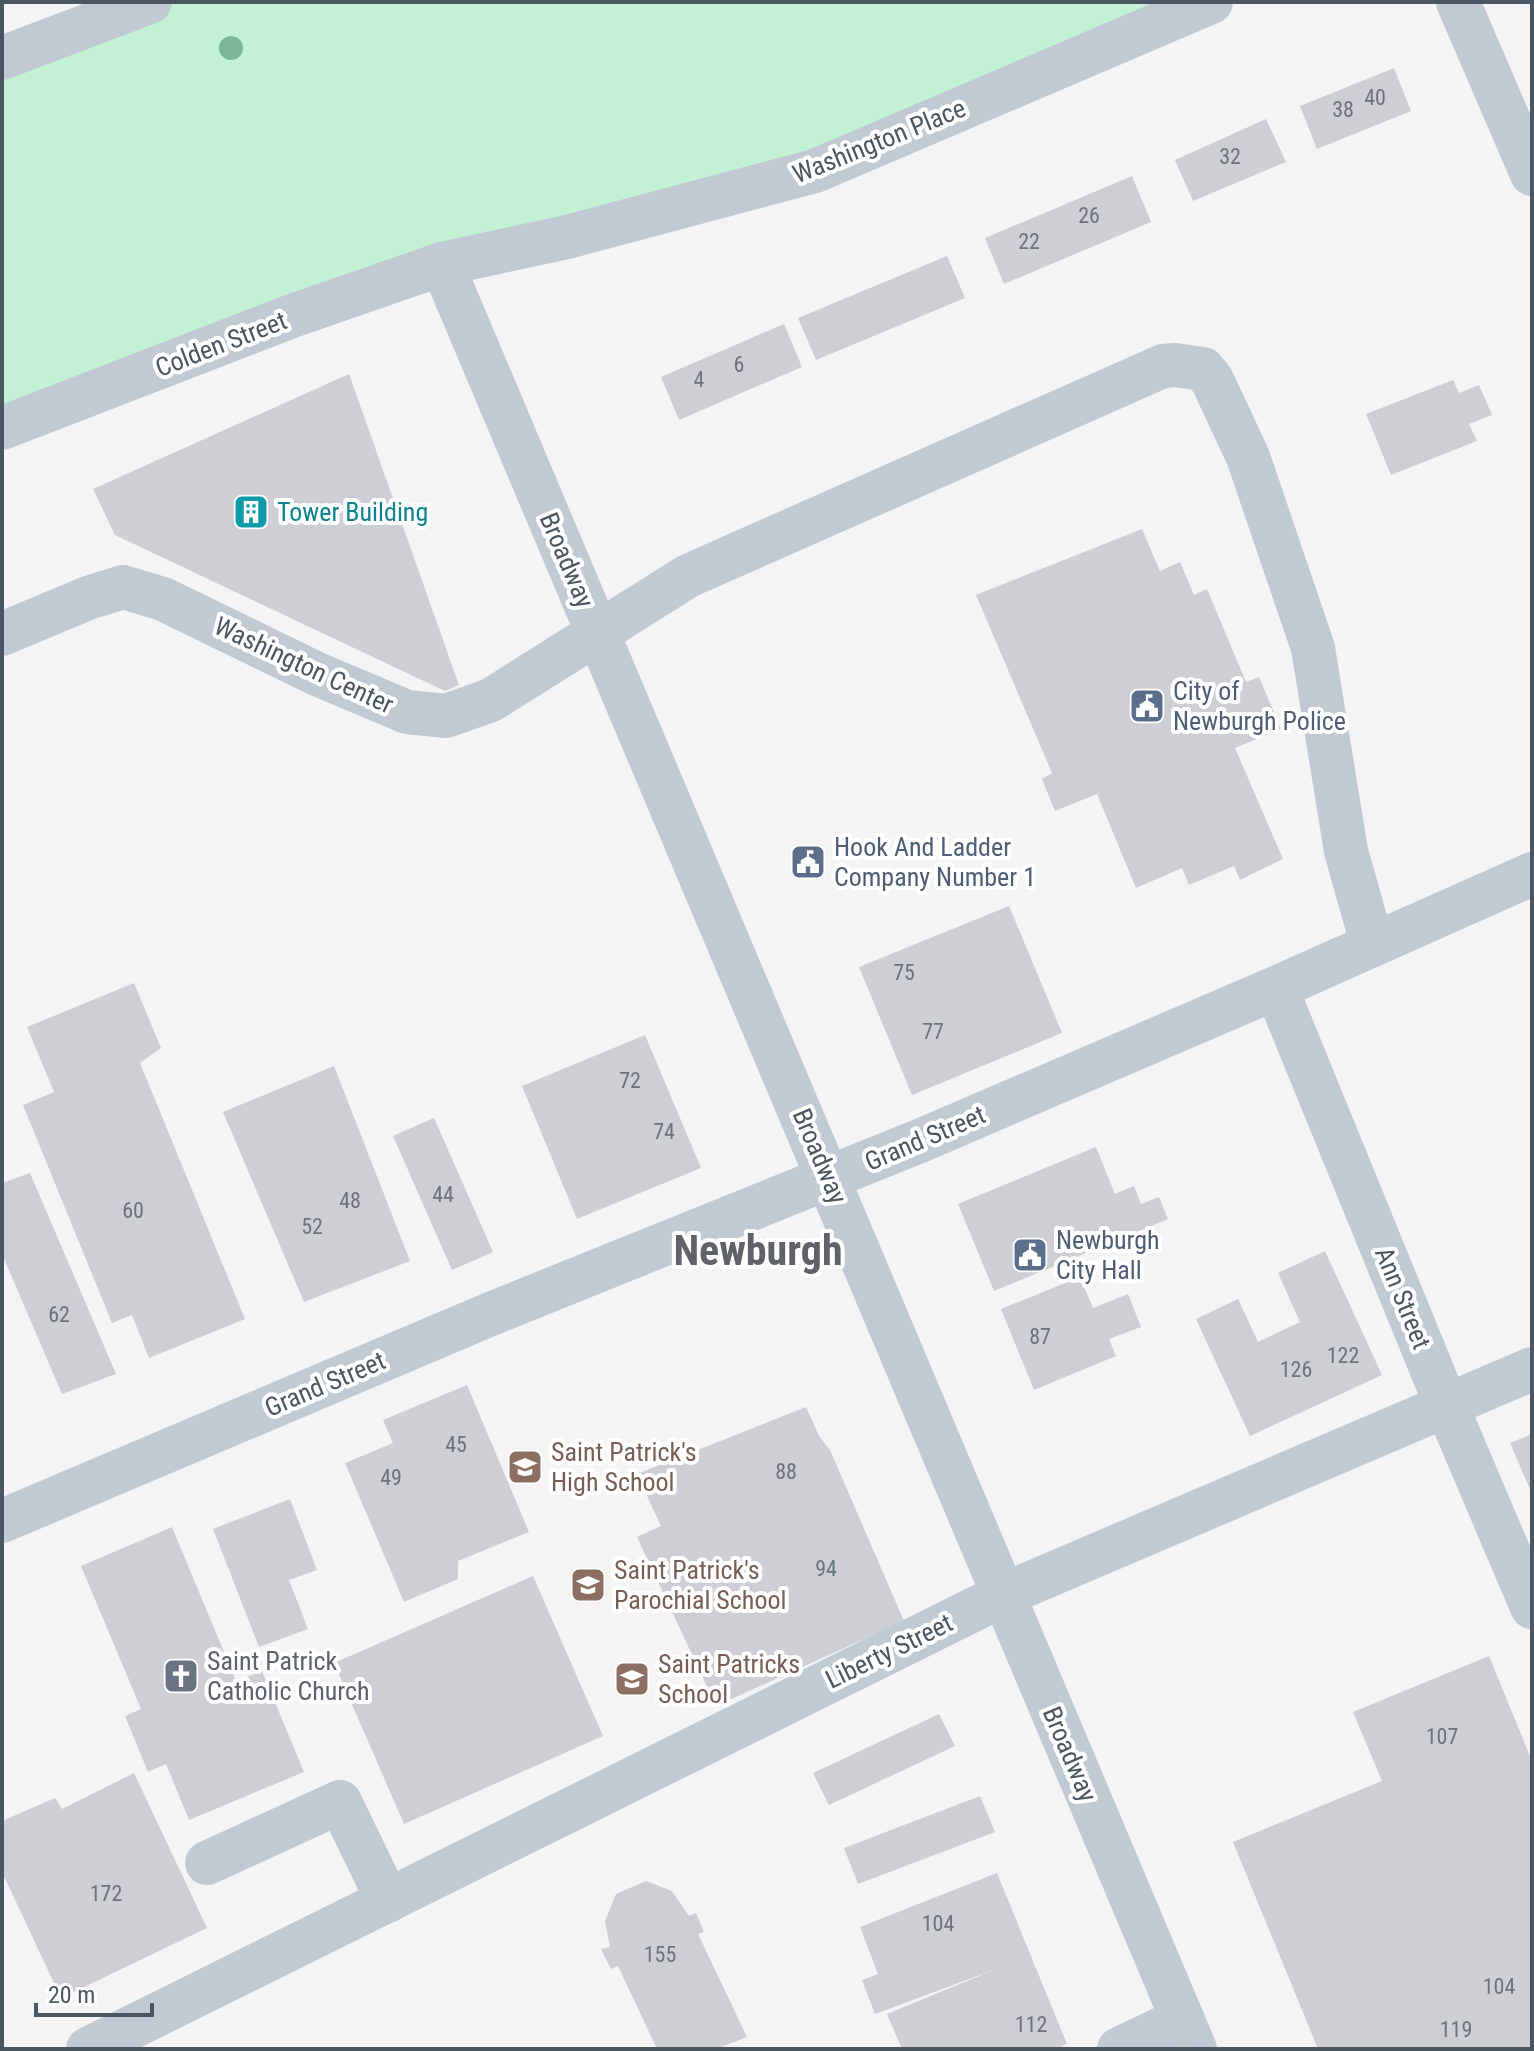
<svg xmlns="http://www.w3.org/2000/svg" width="1534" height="2051" font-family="'Roboto Condensed',sans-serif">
<rect width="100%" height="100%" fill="#f5f3f3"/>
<path fill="#c3f1d5" d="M 139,2 L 1211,2 L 815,171 L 442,264 L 2,428 L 2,49 Z"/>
<g fill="#cdcfd5">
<path d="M 1394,68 L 1411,111 L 1317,149 L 1300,106 Z"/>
<path d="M 1266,119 L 1286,162 L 1193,201 L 1175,160 Z"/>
<path d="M 1132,176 L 1151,222 L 1004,284 L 985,238 Z"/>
<path d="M 947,256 L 965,298 L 816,360 L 798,318 Z"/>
<path d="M 784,324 L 802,367 L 679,420 L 661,377 Z"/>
<path d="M 349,374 L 459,685 L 445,691 L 115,535 L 93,489 Z"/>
<path d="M 1453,380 L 1459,393 L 1479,385 L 1492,415 L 1469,424 L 1477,441 L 1391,475 L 1366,414 Z"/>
<path d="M 1142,529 L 1160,571 L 1180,562 L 1194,595 L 1207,589 L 1246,682 L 1259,677 L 1281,729 L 1235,748 L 1283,859 L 1240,880 L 1234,866 L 1189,885 L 1182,868 L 1136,888 L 1097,794 L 1055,811 L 1042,779 L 1052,773 L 976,595 Z"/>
<path d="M 1009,906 L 1062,1033 L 912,1095 L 859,967 Z"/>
<path d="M 134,983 L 161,1048 L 140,1063 L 245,1319 L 149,1358 L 132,1315 L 112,1323 L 23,1105 L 54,1092 L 27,1027 Z"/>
<path d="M 645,1035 L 701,1168 L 577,1219 L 522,1086 Z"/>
<path d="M 334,1066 L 410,1261 L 304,1302 L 223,1112 Z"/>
<path d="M 434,1118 L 493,1252 L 452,1270 L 393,1136 Z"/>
<path d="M 1096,1147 L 1115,1194 L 1134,1186 L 1141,1204 L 1159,1197 L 1168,1219 L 994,1291 L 958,1204 Z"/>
<path d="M 30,1173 L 116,1374 L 62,1394 L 2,1254 L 2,1183 Z"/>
<path d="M 1325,1251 L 1382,1375 L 1250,1436 L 1196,1319 L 1238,1299 L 1258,1342 L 1300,1322 L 1278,1273 Z"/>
<path d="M 1080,1277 L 1093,1308 L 1128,1294 L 1141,1327 L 1109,1339 L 1116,1356 L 1034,1390 L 1001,1309 Z"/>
<path d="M 467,1385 L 529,1532 L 458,1561 L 458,1579 L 404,1602 L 345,1463 L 393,1443 L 383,1420 Z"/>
<path d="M 806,1407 L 819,1436 L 830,1450 L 904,1621 L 716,1706 L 637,1537 L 661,1526 L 637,1474 Z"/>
<path d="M 1532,1434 L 1532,1494 L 1510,1443 Z"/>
<path d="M 290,1499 L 317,1570 L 289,1580 L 308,1629 L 259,1647 L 213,1529 Z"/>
<path d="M 172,1527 L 236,1681 L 262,1671 L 304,1772 L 189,1820 L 166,1764 L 148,1772 L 125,1716 L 141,1709 L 81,1566 Z"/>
<path d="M 533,1576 L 603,1736 L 404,1824 L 334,1663 Z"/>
<path d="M 1489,1656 L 1532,1761 L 1532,2049 L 1318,2049 L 1233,1842 L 1382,1781 L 1353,1712 Z"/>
<path d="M 939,1714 L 955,1746 L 829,1805 L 813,1773 Z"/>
<path d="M 134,1773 L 207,1928 L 61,1998 L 2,1872 L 2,1821 L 55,1798 L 62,1809 Z"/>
<path d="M 980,1796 L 995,1832 L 858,1884 L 844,1848 Z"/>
<path d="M 997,1873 L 1067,2044 L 1055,2049 L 902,2049 L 887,2014 L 996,1969 L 875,2014 L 862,1980 L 878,1974 L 860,1927 Z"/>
<path d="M 646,1881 L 672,1891 L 689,1916 L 696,1913 L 704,1932 L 698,1934 L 747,2037 L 716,2049 L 657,2049 L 618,1966 L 611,1969 L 601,1949 L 610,1947 L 605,1921 L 616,1894 Z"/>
</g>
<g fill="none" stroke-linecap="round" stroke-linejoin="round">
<g stroke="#c1cad2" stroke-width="44">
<path d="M 1458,2 L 1532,174"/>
<path d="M 2,58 L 150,2"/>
<path d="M 442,264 L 1195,2049"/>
<path d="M 2,428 L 292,316 L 442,264 L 567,237 L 815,171 L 1211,2"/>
<path d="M 2,634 L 88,598 L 123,587 L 163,599 L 317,674 L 407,712 L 446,716 L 491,700 L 688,576 L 1163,366 L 1175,365 L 1203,369 L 1212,380 L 1248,457 L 1313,648 L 1346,851 L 1372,943"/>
<path d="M 1276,988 L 1447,1407 L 1532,1607"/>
<path d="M 2,1521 L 493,1313 L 922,1140 L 1276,988 L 1532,874"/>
<path d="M 207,1863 L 340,1802 L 388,1901"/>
<path d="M 88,2049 L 1003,1595 L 1532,1369"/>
<path d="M 1119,2049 L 1182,2019"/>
</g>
</g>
<circle fill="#7bb799" cx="231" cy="48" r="12"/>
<defs>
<symbol id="building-square" viewBox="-11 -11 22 22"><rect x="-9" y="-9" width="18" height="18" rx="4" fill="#0f9aa8" stroke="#fff"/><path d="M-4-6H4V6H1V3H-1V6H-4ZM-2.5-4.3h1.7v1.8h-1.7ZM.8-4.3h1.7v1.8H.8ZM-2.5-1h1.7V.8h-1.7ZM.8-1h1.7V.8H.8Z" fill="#fff"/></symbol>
<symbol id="civic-square" viewBox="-11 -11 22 22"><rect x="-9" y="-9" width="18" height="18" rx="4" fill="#5c6f8a" stroke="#fff"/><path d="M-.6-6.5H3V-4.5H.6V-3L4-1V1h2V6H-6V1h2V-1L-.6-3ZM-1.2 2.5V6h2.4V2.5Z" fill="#fff"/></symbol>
<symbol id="school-square" viewBox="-11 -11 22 22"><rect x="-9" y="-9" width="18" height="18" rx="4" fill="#8d6e63" stroke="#fff"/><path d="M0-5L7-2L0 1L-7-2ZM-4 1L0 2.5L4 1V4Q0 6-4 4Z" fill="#fff"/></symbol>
<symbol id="church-square" viewBox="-11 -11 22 22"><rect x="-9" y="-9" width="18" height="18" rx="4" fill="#6b7280" stroke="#fff"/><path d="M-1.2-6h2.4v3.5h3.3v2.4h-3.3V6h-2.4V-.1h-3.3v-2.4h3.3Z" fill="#fff"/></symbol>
</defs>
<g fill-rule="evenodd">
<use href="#building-square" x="231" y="492" width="40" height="40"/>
<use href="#civic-square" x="1127" y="686" width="40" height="40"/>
<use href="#civic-square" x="788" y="842" width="40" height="40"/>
<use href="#civic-square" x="1010" y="1235" width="40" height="40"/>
<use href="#school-square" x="505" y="1447" width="40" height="40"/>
<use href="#school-square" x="568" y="1565" width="40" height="40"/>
<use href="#church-square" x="161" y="1656" width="40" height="40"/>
<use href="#school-square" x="612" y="1659" width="40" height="40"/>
</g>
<g text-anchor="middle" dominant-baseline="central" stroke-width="8" stroke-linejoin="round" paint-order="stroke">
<g font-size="22" fill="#6b747e">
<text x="1375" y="97">40</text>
<text x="1343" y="109">38</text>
<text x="1230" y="156">32</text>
<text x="1089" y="215">26</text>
<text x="1029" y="241">22</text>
<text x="739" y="364">6</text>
<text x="699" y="379">4</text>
<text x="904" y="972">75</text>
<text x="933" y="1031">77</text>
<text x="630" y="1080">72</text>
<text x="664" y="1131">74</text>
<text x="443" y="1194">44</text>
<text x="350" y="1200">48</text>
<text x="133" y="1210">60</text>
<text x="312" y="1226">52</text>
<text x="59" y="1314">62</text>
<text x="1040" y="1336">87</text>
<text x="1343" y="1355">122</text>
<text x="1296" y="1369">126</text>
<text x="456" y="1444">45</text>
<text x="786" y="1471">88</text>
<text x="391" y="1477">49</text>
<text x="826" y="1568">94</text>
<text x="1442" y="1736">107</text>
<text x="106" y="1893">172</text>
<text x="938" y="1923">104</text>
<text x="660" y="1954">155</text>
<text x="1499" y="1986">104</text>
<text x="1031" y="2024">112</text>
<text x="1456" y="2029">119</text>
</g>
<g font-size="26" fill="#4a5661" stroke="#fff">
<text transform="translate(879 141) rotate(-22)">Washington Place</text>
<text transform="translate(221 344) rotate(-21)">Сolden Street</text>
<text transform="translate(567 560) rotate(67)">Broadway</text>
<text transform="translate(304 665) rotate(25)">Washington Center</text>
<text transform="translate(925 1138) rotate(-23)">Grand Street</text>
<text transform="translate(820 1156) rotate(67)">Broadway</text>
<text transform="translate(1403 1298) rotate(68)">Ann Street</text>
<text transform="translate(325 1384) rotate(-23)">Grand Street</text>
<text transform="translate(889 1651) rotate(-26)">Liberty Street</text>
<text transform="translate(1070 1754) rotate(67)">Broadway</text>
</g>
<g font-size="26" fill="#0d838f" stroke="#fff" text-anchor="start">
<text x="277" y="512">Tower Building</text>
</g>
<g font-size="26" fill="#4e5e75" stroke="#fff" text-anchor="start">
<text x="1173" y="691">City of<tspan x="1173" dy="30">Newburgh Police</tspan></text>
<text x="834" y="847">Hook And Ladder<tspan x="834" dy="30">Company Number 1</tspan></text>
<text x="1056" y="1240">Newburgh<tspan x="1056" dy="30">City Hall</tspan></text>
</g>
<g font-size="26" fill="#785e54" stroke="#fff" text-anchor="start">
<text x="551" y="1452">Saint Patrick's<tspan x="551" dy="30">High School</tspan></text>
<text x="614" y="1570">Saint Patrick's<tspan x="614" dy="30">Parochial School</tspan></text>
<text x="658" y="1664">Saint Patricks<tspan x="658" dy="30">School</tspan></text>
</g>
<g font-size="26" fill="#5b616d" stroke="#fff" text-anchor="start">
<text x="207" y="1661">Saint Patrick<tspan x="207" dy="30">Catholic Church</tspan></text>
</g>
<g font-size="42" font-weight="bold" fill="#5f6368" stroke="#fff">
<text x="758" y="1250">Newburgh</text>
</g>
</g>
<rect width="1534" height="2051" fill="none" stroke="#4a5661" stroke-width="8"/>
<path d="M36 2003v12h116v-12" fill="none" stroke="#4a5661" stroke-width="4"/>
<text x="48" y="2003" font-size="24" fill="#4a5661" stroke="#ffffff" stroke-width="6" paint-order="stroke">20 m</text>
</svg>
